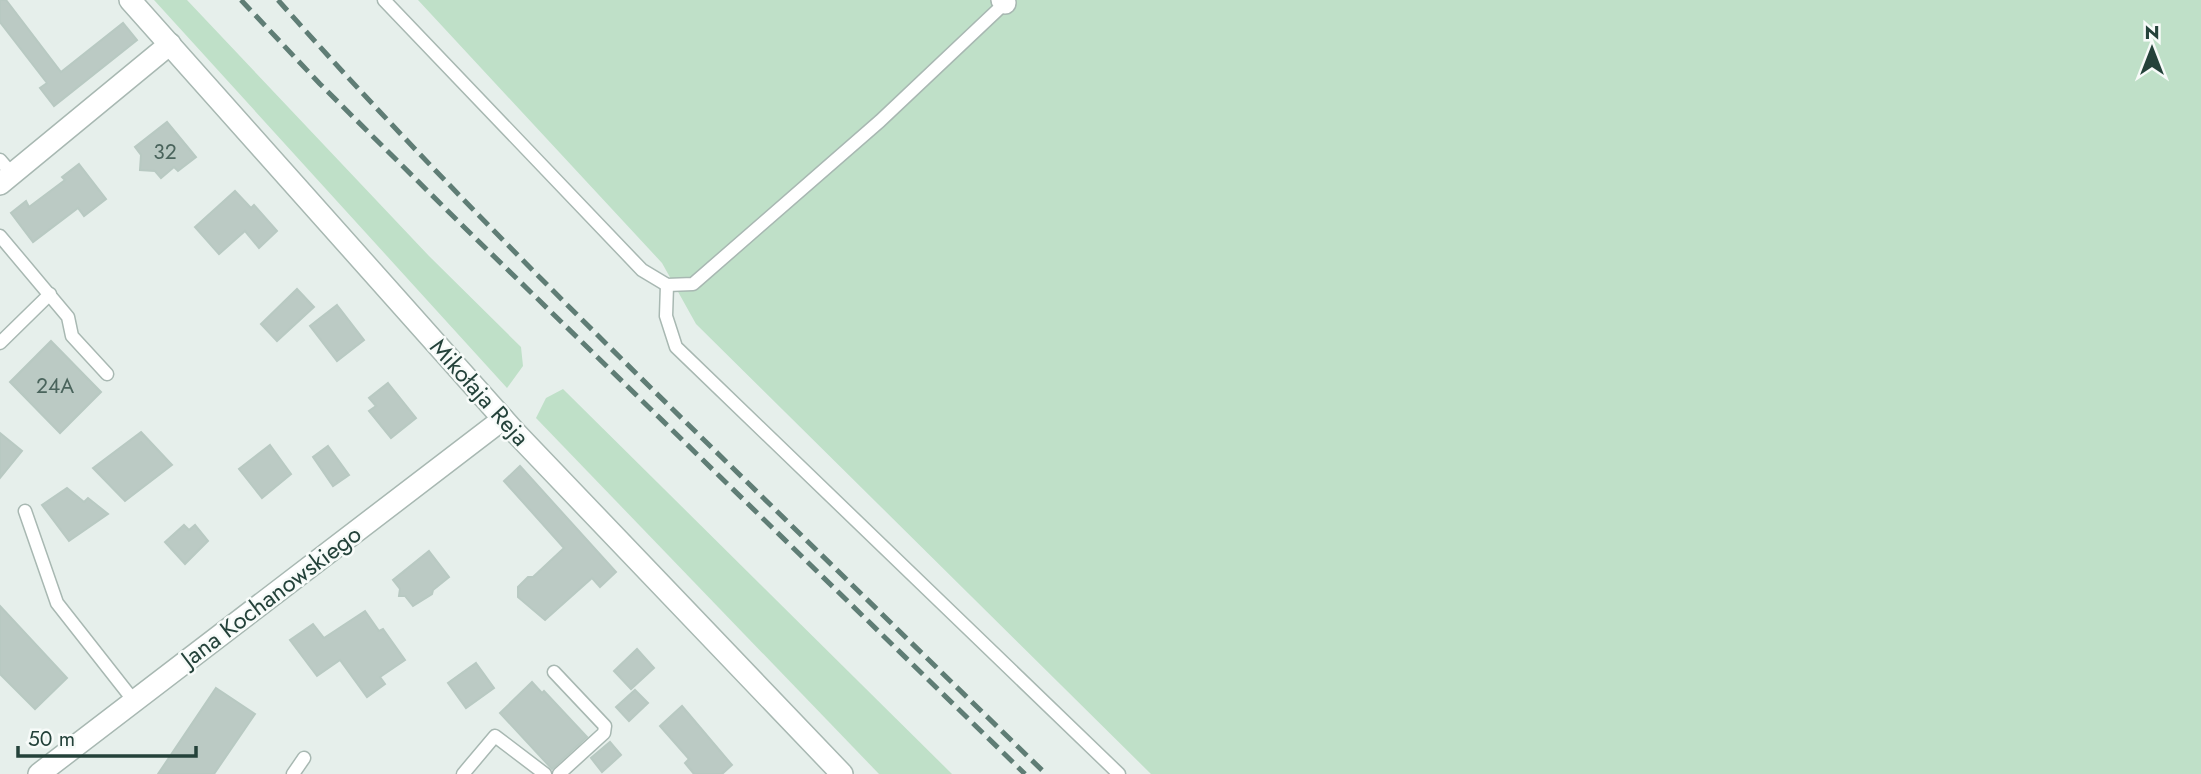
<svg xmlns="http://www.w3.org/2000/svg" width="2201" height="774" font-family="Jost,sans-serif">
<rect width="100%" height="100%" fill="#e6efeb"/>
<g fill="#bfe0c8">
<path d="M 154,0 L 187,0 L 429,256 L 521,347 L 523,366 L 507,388 Z"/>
<path d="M 418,0 L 2201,0 L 2201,774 L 1151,774 L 696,324 L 662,263 Z"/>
<path d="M 563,389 L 952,774 L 879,774 L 536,418 L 546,398 Z"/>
</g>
<g fill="#bbcac4" stroke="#b8c9c2" stroke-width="2">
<path d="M 0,0 L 6,0 L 61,72 L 123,23 L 137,40 L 54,106 L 40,88 L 47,83 L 0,22 Z"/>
<path d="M 167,122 L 196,157 L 178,171 L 174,167 L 161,178 L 155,171 L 140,170 L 141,155 L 135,147 Z"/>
<path d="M 79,164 L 106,199 L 84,216 L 78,208 L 33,242 L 11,213 L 26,201 L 29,207 L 65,180 L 62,177 Z"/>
<path d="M 235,191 L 251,208 L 254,205 L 277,231 L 259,248 L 245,231 L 219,254 L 195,227 Z"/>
<path d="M 297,289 L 314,307 L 277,341 L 261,324 Z"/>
<path d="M 337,305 L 364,340 L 337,361 L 310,326 Z"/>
<path d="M 51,341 L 101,392 L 60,433 L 10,382 Z"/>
<path d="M 388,383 L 416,418 L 391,438 L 369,411 L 376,406 L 369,398 Z"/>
<path d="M 141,432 L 172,465 L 125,501 L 93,468 Z"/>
<path d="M 0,433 L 22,451 L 0,478 Z"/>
<path d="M 270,445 L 291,474 L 262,498 L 239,469 Z"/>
<path d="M 328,446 L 349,475 L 333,486 L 313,457 Z"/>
<path d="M 520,466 L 616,572 L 600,587 L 592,578 L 545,620 L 518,597 L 518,587 L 528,577 L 533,577 L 564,548 L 504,481 Z"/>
<path d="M 67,488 L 84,502 L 88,498 L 108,514 L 69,541 L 42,505 Z"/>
<path d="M 184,525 L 189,530 L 195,525 L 208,541 L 185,564 L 165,542 Z"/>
<path d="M 429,551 L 449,577 L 433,590 L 432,594 L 413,606 L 405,596 L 399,596 L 400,589 L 393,580 Z"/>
<path d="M 0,606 L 67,678 L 35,709 L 0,674 Z"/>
<path d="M 365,611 L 379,631 L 383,629 L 405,660 L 380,677 L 385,684 L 367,697 L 340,660 L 317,676 L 290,640 L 313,624 L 324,638 Z"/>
<path d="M 637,649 L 654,668 L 631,689 L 614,671 Z"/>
<path d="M 476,663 L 494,688 L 466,708 L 448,683 Z"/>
<path d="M 532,682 L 542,693 L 544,691 L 587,737 L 552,769 L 500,713 Z"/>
<path d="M 216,688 L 255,714 L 214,774 L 158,774 Z"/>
<path d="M 635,690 L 648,703 L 629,721 L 616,707 Z"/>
<path d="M 682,706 L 732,765 L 722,774 L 694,774 L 685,763 L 689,759 L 660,726 Z"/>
<path d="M 610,742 L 621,755 L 602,772 L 591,758 Z"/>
</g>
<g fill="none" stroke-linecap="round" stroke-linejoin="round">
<defs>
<g id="lane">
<path d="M 384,0 L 642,270 L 667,285 L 693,284 L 880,121 L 1005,3"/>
<path d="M 0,160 L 12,174"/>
<path d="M 0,236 L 68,317 L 72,336 L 107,374"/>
<path d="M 667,285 L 666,316 L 676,347 L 1119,774"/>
<path d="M 0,343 L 50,294"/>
<path d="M 25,511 L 57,603 L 134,701"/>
<path d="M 554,672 L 605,726 L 604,733 L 559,774"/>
<path d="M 293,774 L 304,758"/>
<path d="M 463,774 L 495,736 L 545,774"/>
</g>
<g id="street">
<path d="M 130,0 L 514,431 L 842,774"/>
<path d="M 1002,0 L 1005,3"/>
<path d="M 0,184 L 170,44"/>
<path d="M 39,774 L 503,419"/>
</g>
</defs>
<use href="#lane" stroke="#a8b8b2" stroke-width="15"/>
<use href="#street" stroke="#a8b8b2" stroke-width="24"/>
<use href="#lane" stroke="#fff" stroke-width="12"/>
<use href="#street" stroke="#fff" stroke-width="21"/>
<g stroke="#5f7d75" stroke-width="5" stroke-dasharray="14 7" stroke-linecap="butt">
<path d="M 241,0 L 320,84 L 467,230 L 1025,774"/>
<path d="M 278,0 C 426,167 584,323 744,479 C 845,578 945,676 1046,774"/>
</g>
</g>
<g text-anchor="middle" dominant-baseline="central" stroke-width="5" stroke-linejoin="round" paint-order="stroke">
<g font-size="21" fill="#4a645c">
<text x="165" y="152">32</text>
<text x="55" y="386">24A</text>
</g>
<g font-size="24" fill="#24423a" stroke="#f7fbf9">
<text transform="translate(480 392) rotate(48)">Mikołaja Reja</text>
<text transform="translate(271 596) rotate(-37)">Jana Kochanowskiego</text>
</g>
</g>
<g transform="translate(2152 49)" stroke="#f7fbf9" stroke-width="5" paint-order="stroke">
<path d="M0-5L12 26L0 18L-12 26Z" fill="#24423a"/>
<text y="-10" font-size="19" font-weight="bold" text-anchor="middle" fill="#24423a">N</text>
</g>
<path d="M18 746v10h178v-10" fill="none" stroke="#24423a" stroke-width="3.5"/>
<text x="28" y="746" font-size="21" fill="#24423a" stroke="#f7fbf9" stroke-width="5" paint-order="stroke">50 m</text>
</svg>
